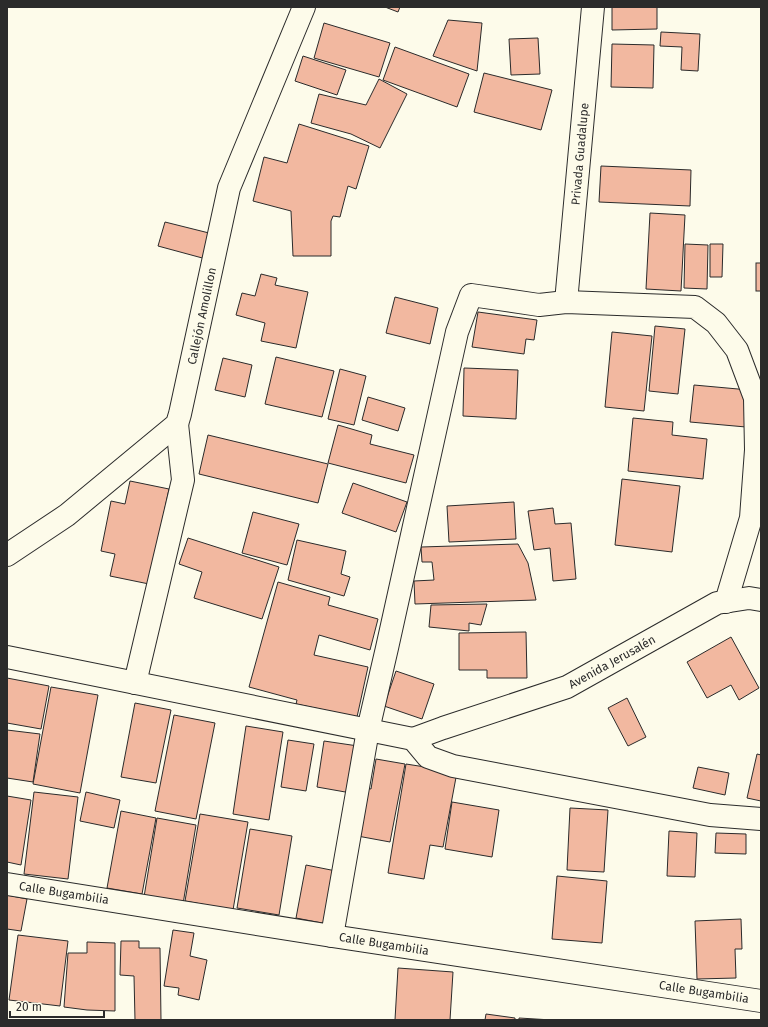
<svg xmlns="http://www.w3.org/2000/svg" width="768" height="1027" font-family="'Fira Sans',sans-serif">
<rect width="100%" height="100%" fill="#fdfbea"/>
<g fill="#f2b8a0" stroke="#2b2b2b">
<path d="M 385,7 L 400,7 L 398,12 Z"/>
<path d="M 612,7 L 657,7 L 657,29 L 612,30 Z"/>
<path d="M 448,20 L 482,23 L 477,71 L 433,56 Z"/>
<path d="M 324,23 L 390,43 L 379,77 L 314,58 Z"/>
<path d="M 661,32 L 700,34 L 698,71 L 681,70 L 682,47 L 660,46 Z"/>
<path d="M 538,38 L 540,74 L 511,75 L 509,39 Z"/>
<path d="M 612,44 L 654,45 L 653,88 L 611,87 Z"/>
<path d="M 395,47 L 469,74 L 457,107 L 383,80 Z"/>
<path d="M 303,56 L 346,70 L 337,95 L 295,81 Z"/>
<path d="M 484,73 L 552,90 L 541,130 L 474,112 Z"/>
<path d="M 379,79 L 407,94 L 380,148 L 351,134 L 311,123 L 319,94 L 366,105 Z"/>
<path d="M 299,124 L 369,146 L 356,189 L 348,186 L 340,217 L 333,216 L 331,221 L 331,256 L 293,256 L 291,211 L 253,201 L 264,157 L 287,163 Z"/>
<path d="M 601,166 L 691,170 L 690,206 L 599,202 Z"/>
<path d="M 650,213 L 685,215 L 681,291 L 646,289 Z"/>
<path d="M 165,222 L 213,234 L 206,259 L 158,246 Z"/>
<path d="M 685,244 L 708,245 L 707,289 L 684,288 Z"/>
<path d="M 710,244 L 723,244 L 722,277 L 710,277 Z"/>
<rect x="756" y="263" width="5" height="28"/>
<path d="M 261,274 L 277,278 L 275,285 L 308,292 L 296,348 L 261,341 L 265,323 L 236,315 L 242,293 L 255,296 Z"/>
<path d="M 395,297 L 438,308 L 430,344 L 386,333 Z"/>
<path d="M 478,312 L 537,320 L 534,340 L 526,339 L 524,354 L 472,347 Z"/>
<path d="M 655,326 L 685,329 L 678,394 L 649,391 Z"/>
<path d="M 612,332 L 652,336 L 644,411 L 605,407 Z"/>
<path d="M 276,357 L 334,371 L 322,417 L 265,404 Z"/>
<path d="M 223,358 L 252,365 L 245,397 L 215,390 Z"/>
<path d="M 464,368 L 518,370 L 516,419 L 463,416 Z"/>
<path d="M 340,369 L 366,376 L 354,425 L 328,419 Z"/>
<path d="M 694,385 L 749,390 L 746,427 L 690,422 Z"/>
<path d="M 368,397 L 405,408 L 398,431 L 362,420 Z"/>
<path d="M 633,418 L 673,422 L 672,435 L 707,439 L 703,479 L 628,471 Z"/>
<path d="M 338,425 L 372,435 L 370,444 L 414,455 L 406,483 L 328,463 Z"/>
<path d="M 208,435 L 328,464 L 318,503 L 199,474 Z"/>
<path d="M 622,479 L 680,486 L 672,552 L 615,545 Z"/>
<path d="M 130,481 L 169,489 L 149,584 L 110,576 L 115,554 L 101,551 L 111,501 L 125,504 Z"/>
<path d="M 353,483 L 407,502 L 396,532 L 342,513 Z"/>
<path d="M 514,502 L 516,539 L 449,542 L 447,506 Z"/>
<path d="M 553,508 L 555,524 L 571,523 L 576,579 L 553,581 L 550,548 L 534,550 L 528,511 Z"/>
<path d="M 253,512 L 299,524 L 287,565 L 242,553 Z"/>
<path d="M 188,538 L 279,567 L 262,619 L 194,598 L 202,572 L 179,564 Z"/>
<path d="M 297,540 L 346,551 L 341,574 L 350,577 L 344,596 L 288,580 Z"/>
<path d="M 518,544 L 528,563 L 536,600 L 415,604 L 414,581 L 434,580 L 432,562 L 422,562 L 421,547 Z"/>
<path d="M 278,582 L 330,597 L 328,605 L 378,619 L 370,650 L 319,635 L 314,655 L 368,667 L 357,717 L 296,704 L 297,700 L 249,687 Z"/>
<path d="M 487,604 L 481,625 L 469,623 L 469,631 L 429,627 L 431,605 Z"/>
<path d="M 526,632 L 527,678 L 487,678 L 487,670 L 459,670 L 459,633 Z"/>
<path d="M 731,637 L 759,688 L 739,700 L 731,685 L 707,698 L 687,662 Z"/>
<path d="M 396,671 L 434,684 L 422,719 L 384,706 Z"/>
<path d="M 7,678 L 49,686 L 41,729 L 7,723 Z"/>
<path d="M 51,687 L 98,695 L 80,793 L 33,784 Z"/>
<path d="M 627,698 L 646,737 L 628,746 L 608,708 Z"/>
<path d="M 135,703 L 171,710 L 156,783 L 121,777 Z"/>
<path d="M 174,715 L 215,723 L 196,819 L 155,811 Z"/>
<path d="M 246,726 L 283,732 L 269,820 L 233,814 Z"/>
<path d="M 7,730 L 40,734 L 33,782 L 7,778 Z"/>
<path d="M 288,740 L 314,744 L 306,791 L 281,787 Z"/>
<path d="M 324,741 L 358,746 L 351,793 L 317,787 Z"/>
<path d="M 757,754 L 761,755 L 761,801 L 747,798 Z"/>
<path d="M 376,759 L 405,764 L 390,842 L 352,835 L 361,787 L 371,789 Z"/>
<path d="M 406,764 L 457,772 L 443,847 L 430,845 L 424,879 L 388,873 Z"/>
<path d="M 698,767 L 729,773 L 725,795 L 693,788 Z"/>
<path d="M 34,792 L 78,797 L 68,879 L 24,874 Z"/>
<path d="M 86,792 L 120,800 L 114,828 L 80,821 Z"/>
<path d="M 7,796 L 31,800 L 21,865 L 7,862 Z"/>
<path d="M 452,802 L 499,810 L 492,857 L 445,849 Z"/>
<path d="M 570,808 L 608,810 L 604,872 L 567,870 Z"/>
<path d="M 121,811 L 156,818 L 142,894 L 107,888 Z"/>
<path d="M 200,814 L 248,822 L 233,910 L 185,901 Z"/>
<path d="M 157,818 L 196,825 L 183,904 L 144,897 Z"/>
<path d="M 250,829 L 292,836 L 279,915 L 237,908 Z"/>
<path d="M 669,831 L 697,833 L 695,877 L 667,876 Z"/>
<path d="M 716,833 L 746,834 L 746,854 L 715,853 Z"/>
<path d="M 306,865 L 336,871 L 327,924 L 296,918 Z"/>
<path d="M 557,876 L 607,881 L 602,943 L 552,939 Z"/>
<path d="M 7,895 L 27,899 L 21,931 L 7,929 Z"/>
<path d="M 741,919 L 742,949 L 735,949 L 736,978 L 697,979 L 695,921 Z"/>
<path d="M 173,930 L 194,933 L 190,956 L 207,960 L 199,1000 L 178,995 L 179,988 L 164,986 Z"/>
<path d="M 18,935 L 68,941 L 60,1006 L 9,1000 Z"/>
<path d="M 121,941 L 139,941 L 139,948 L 160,948 L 161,1020 L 135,1020 L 134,976 L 120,975 Z"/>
<path d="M 87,942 L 115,943 L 115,1011 L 87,1010 L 64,1007 L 68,953 L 87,953 Z"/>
<path d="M 398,968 L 453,972 L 450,1020 L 395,1020 Z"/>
<path d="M 486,1014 L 515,1018 L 515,1020 L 485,1020 Z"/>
<path d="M 519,1018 L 552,1020 L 519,1020 Z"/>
</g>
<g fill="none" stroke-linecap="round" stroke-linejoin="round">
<defs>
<g id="street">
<path d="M 566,302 L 593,7"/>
<path d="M 7,657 L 413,739 L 428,757 L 453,766 L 710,815 L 761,819"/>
<path d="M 135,683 L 183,480 L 177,424"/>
<path d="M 413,739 L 443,728 L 567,687 L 717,603 L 749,598 L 761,600"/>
<path d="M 7,884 L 332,936 L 761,1001"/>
<path d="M 332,936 L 368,730 L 387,648 L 457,332 L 471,295 L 539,305 L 566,302 L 695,307 L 716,323 L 737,350 L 755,398 L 756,450 L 751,518 L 726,602"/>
</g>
<path id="secondary" d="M 7,555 L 67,515 L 177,424 L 180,414 L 229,188 L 304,7"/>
</defs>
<use href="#street" stroke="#2b2b2b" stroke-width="24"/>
<use href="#secondary" stroke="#2b2b2b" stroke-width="24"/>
<use href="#street" stroke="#fdfbea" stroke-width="22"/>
<use href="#secondary" stroke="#fdfbea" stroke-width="22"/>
</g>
<g text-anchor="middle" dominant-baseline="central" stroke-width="3" stroke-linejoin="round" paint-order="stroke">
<g font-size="12" fill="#2b2b2b" stroke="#fdfbea">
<text transform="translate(580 154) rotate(-85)">Privada Guadalupe</text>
<text transform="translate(202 316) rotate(-78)">Callejón Amolillon</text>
<text transform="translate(612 662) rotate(-29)">Avenida Jerusalén</text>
<text transform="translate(64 893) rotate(9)">Calle Bugambilia</text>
<text transform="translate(384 944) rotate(9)">Calle Bugambilia</text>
<text transform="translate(704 992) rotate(9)">Calle Bugambilia</text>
</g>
</g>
<rect width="768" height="1027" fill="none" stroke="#2b2b2b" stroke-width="16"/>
<path d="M10 1011v6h94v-6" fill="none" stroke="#2b2b2b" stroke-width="2"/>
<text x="16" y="1011" font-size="12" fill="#2b2b2b" stroke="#fdfbea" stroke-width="3" paint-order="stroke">20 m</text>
</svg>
